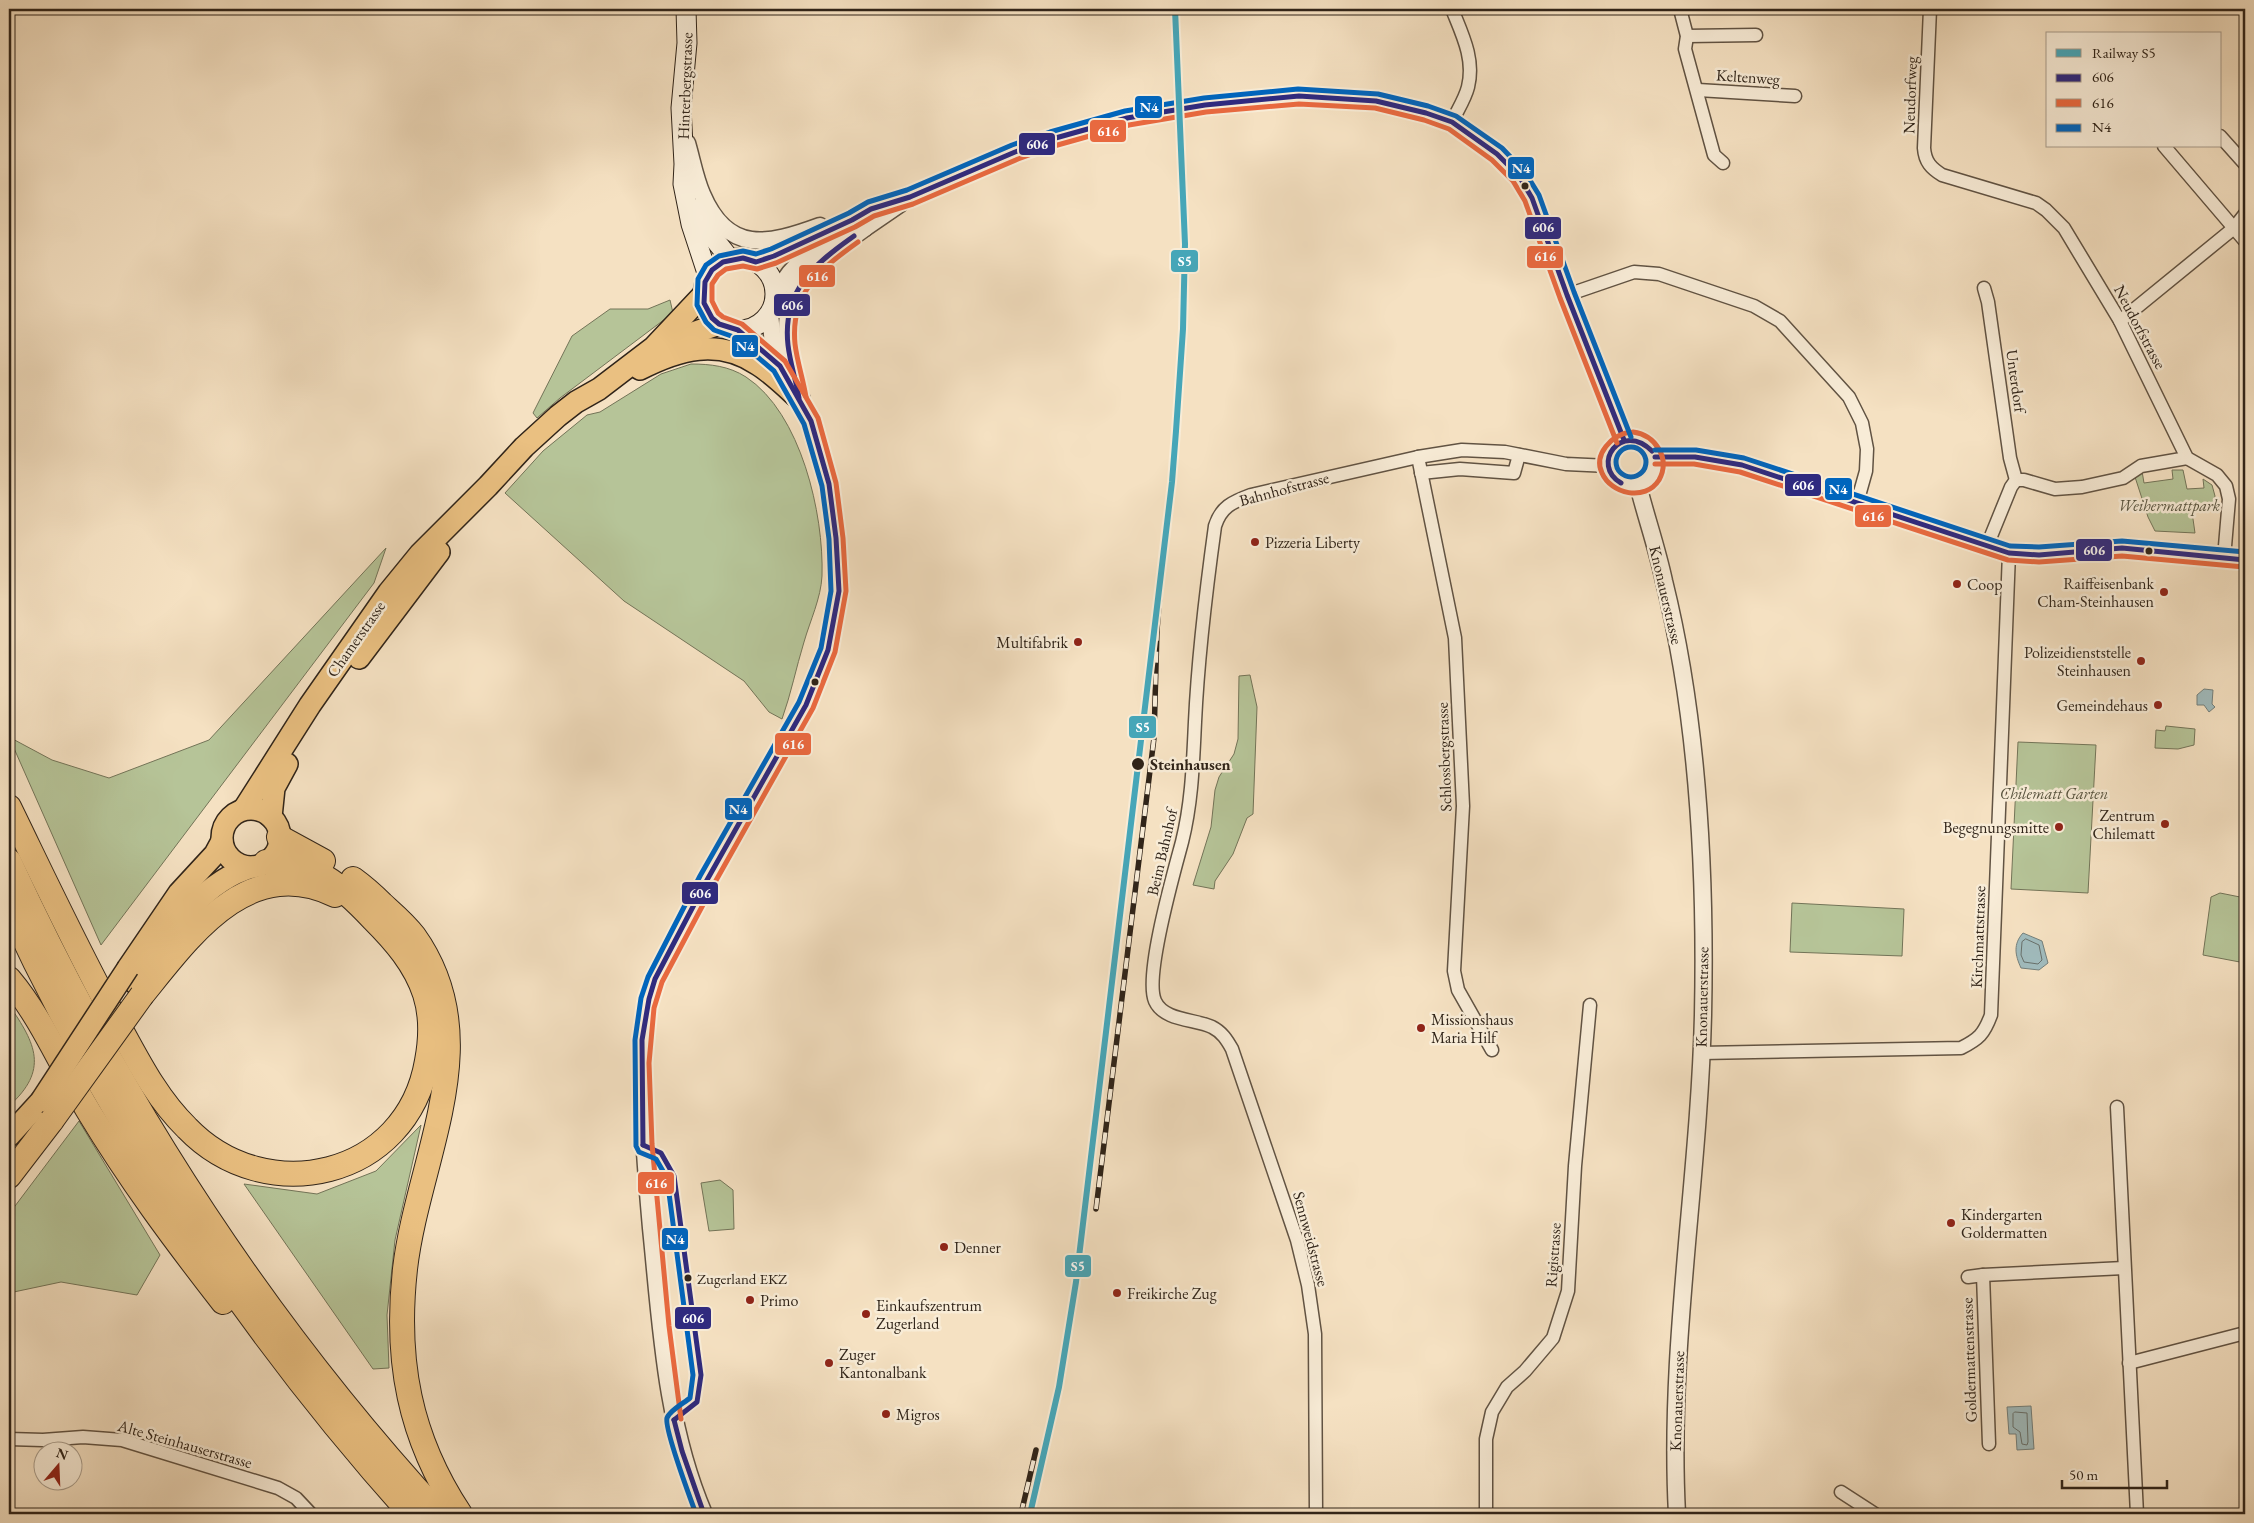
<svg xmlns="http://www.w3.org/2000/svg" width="2254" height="1523" font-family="'EB Garamond',serif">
<rect width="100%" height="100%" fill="#f5e1c2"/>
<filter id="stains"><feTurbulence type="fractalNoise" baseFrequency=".004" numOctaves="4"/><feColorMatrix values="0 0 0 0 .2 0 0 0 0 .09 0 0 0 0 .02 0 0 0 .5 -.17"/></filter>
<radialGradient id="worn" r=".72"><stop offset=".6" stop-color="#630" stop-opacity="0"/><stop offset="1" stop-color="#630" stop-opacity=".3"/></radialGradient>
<g fill="#b6c498" stroke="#737458">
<path d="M 670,300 L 673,313 L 560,398 L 537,418 L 533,413 L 572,336 L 610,309 L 648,309 Z"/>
<path d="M 691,364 C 710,364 729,366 746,377 C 801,413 824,514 822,576 C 821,598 810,621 804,642 C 796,668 791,694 782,719 L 769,712 L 744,681 L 624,601 L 505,493 L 543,451 L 587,415 L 600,412 L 661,374 Z"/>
<path d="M 2172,470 L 2183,470 L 2187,489 L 2204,488 L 2203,479 L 2212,485 L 2215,496 L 2213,510 L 2192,512 L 2195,533 L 2155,531 L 2148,517 L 2135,477 L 2142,471 L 2144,483 L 2173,479 Z"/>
<path d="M 386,548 L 374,583 L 101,945 L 9,737 L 52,760 L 109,778 L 209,740 Z"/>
<path d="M 1250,675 L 1257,707 L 1253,814 L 1247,818 L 1233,854 L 1215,881 L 1214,889 L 1193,885 L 1211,827 L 1215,790 L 1219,777 L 1234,754 L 1238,739 L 1239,676 Z"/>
<path d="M 2166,726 L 2195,729 L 2194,745 L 2178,749 L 2155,748 L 2156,730 L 2165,731 Z"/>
<path d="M 2018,742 L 2096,745 L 2088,893 L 2011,889 Z"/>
<path d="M 2220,893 L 2245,898 L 2245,963 L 2203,955 L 2211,897 Z"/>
<path d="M 1792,903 L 1904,909 L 1902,956 L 1790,952 Z"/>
<path d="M 9,1005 C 36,1044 49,1070 9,1106 Z"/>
<path d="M 79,1121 L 160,1255 L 137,1295 L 61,1282 L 9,1293 L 9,1214 Z"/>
<path d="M 421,1125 L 395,1240 L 387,1315 L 389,1368 L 373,1369 L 244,1184 L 317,1194 L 376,1171 Z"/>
<path d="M 720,1180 L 733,1190 L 734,1229 L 709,1231 L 701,1183 Z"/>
</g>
<g fill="#a0bbbd" stroke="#737f7b">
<path d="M 2204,689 L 2213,690 L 2212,704 L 2215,707 L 2209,712 L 2204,705 L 2197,705 L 2197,695 Z"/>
<path d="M 2023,933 L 2042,941 L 2048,963 L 2039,970 L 2021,968 C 2015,955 2013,944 2023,933 Z"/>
<path d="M 2031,1406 L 2034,1449 L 2017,1450 L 2016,1434 L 2009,1434 L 2007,1407 Z"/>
</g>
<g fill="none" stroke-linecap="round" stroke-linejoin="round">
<g stroke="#68706b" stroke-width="1">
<path d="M 2026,939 L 2039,945 L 2042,960 L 2038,964 L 2024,962 L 2021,955 L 2022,942 Z"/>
<path d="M 2015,1412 L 2027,1413 L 2028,1442 L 2027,1445 L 2022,1444 L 2020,1432 L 2013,1427 L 2013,1414 Z"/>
</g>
<defs>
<g id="minor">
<path d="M 1680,9 L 1687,36 L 1685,49 L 1714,155 L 1723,163"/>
<path d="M 1930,9 L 1924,148 C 1925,162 1931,168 1942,175 L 2036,203 L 2046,210 L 2064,228 L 2120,321 L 2187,458 L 2217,475 L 2226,486 L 2229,499 L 2224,558"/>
<path d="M 1687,36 L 1756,35"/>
<path d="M 1698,90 L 1795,96"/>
<path d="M 1452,122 C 1457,111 1465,99 1468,87 C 1475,59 1462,34 1452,9"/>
<path d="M 2220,136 L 2245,164"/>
<path d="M 2164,146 L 2245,241"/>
<path d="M 1984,288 L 1988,302 L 2010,458 L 2016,480"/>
<path d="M 1567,295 L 1634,272 L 1659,274 L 1754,306 L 1780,321 L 1849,397 L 1862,423 L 1867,449 L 1866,471 L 1857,503"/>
<path d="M 2120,321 L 2234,228 L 2245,214"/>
<path d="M 1418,457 L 1455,638 L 1463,806 L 1454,971 L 1458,990 L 1492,1050"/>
<path d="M 1421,473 L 1460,469 L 1514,473 L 1519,455"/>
<path d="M 2016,480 L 2024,480 L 2055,489 L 2082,487 L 2123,478 L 2141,466 L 2187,458"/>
<path d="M 1987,546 L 2011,487 L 2016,480"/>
<path d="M 1701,1053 L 1961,1048 C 1979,1039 1984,1034 1991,1015 L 2009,553"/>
<path d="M 2117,1107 L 2137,1514"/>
<path d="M 1983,1275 L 1989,1444"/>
<path d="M 1968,1277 L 1983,1275 L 2124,1268"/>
<path d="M 2129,1363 L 2245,1333"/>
<path d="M 9,1439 L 43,1440 L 83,1437 L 122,1440 L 278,1488 L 296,1498 L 311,1514"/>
<path d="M 1841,1492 L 1875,1514"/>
<path d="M 1316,1514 L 1315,1334 L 1308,1285 L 1297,1240 L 1232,1049 C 1227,1040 1222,1032 1212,1027 C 1195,1019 1164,1021 1155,1001 C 1144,976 1174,872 1182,842 C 1192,802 1193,763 1195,722 C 1198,657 1206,591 1215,526 C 1221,507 1232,502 1251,495 L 1418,457 L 1462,450 L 1505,452 L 1566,464 L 1609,466"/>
<path d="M 1486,1514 L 1486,1439 L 1492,1412 L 1507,1387 L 1525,1371 L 1553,1338 L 1568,1291 L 1575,1166 L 1590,1005"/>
</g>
<g id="tertiary">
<path d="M 687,143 C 692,160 695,178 702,194 C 728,255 768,245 820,226"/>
<path d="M 855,231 L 865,228 L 900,204"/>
<path d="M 756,262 L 786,251 L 852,220 L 871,209 L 910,197 L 1015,152 L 1089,128 L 1166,111 L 1299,96 L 1376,101 L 1426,113 L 1452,122 L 1497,154 L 1519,176 L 1532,198 L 1567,295 L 1624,440"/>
<path d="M 774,301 C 785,271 804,256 832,241"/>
<path d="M 738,330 L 779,364"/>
<path d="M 798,389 C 796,374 790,359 788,344 C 780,279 821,261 865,228"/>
<circle cx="1632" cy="463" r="23"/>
<path d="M 1655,457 L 1695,457 L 1742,465 L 2009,553 L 2039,555 L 2122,548 L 2245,560"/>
<path d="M 1638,485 C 1646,517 1657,548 1664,581 C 1698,718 1706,874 1703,1015 C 1699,1182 1668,1347 1677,1514"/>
<path d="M 704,1514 C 665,1423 661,1325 651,1228 C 647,1182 643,1137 642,1092 C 641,1053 641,1016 655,979 L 707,880 L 806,705 L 833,631 L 839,591 L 839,569 L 829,484 L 811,421 L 780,366 L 773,345 L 770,313"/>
</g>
<g id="secondary">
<path d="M 686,9 L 687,43 L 681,108 L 684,164 L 683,184 L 691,224 L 708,276"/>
<path d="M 696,209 L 703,225 L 730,259"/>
<circle cx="739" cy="294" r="36"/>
</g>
<g id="trunk">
<path d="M 659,345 L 719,324"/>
<path d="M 640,369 C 679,349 718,338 757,364 C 772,373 786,387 799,399"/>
<path d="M 359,658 L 439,552"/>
<path d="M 244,809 L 310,705 L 389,592 L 420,554 L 488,486 L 524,447 L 558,416 L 576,402 L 599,389 L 654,347 L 703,295"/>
<circle cx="251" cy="838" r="29"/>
<path d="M 271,817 L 274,788 L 287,764"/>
<path d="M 128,968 L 179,893 L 215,854 L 222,841"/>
<path d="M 136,984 C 168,938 196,884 252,867"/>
<path d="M 9,1136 L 41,1101"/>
</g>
<g id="motorway">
<path d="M 9,807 C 45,881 80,956 120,1028 C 139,1063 158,1100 187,1128 C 266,1210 407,1178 427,1061 C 431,1040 432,1016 425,994 C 415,964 395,941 373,919 C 340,884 316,863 266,862"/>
<path d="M 279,837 L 323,861"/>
<path d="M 9,861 C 119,1100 262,1321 439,1514"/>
<path d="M 353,879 C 364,887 373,895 382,904 C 393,914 405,924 414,936 C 489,1041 418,1157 405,1269 C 395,1360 409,1437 460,1514"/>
<path d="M 9,907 C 108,1123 252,1337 411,1514"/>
<path d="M 9,979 C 42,1018 62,1068 89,1112 C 130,1180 174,1239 223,1302"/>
<path d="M 142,995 C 190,936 248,853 335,895"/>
<path d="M 9,1176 L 52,1120"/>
</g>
</defs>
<use href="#minor" stroke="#615343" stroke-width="15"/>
<use href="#tertiary" stroke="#615343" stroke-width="19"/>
<use href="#secondary" stroke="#302419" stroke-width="21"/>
<use href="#trunk" stroke="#302419" stroke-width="24"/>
<use href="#motorway" stroke="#302419" stroke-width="26"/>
<use href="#minor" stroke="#f8ecd7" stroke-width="12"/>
<use href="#tertiary" stroke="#f8ecd7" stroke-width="16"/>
<use href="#secondary" stroke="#f8ecd7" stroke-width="19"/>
<use href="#trunk" stroke="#eac081" stroke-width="21"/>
<use href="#motorway" stroke="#eac081" stroke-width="24"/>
<defs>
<g id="rail">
<path d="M 1096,1209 L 1154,738 L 1157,630 L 1162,569"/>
<path d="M 1021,1514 L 1036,1450"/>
</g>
</defs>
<use href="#rail" stroke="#302419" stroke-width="5.5"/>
<use href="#rail" stroke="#f8ecd7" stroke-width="4" stroke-dasharray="11" stroke-linecap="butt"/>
<defs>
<path id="trunk-bridge" d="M 41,1101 L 128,968"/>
<path id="motorway-bridge" d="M 52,1120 L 142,995"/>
</defs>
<use href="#trunk-bridge" stroke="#302419" stroke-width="24" stroke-linecap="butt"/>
<use href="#motorway-bridge" stroke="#302419" stroke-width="26" stroke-linecap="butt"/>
<use href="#trunk-bridge" stroke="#eac081" stroke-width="21"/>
<use href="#motorway-bridge" stroke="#eac081" stroke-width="24"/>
<defs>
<g id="bus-1">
<path d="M 799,398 C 796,380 790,363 788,345 C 782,291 814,264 854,236"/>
<path d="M 1655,457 L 1695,457 L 1742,465 L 2009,553 L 2039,555 L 2122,548 L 2245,560"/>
<path d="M 1621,483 C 1590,465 1621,420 1652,451"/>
<path d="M 643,1145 L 642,1040 L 649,999 L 655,979 L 707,880 L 806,705 L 828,650 L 839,591 L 836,538 L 829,484 L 811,421 L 780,366 L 738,330 L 719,324 L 712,318 L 704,303 L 705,282 L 712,270 L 723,262 L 743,258 L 756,262 L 774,256 L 852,220 L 871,209 L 910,197 L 1015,152 L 1052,139 L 1127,118 L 1205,105 L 1299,96 L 1376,101 L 1426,113 L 1452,122 L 1497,154 L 1519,176 L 1532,198 L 1567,295 L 1624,440"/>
<path d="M 643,1145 L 661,1153 L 674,1176 L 701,1375 L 697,1402 L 674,1420"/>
<path d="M 674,1420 L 682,1451 L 704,1514"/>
</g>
<g id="bus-2">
<path d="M 806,397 C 803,379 797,361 795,344 C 790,293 820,269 858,242"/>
<path d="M 1630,432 C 1612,435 1593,454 1602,473 C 1611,494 1645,502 1659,480 C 1671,458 1655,435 1633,432"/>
<path d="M 1655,464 L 1694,464 L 1740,472 L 2008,560 L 2039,562 L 2122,556 L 2244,567"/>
<path d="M 681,1419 L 669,1326 L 652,1144 L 649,1063 L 654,1008 L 662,982 L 714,884 L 813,708 L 835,652 L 846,591 L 843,538 L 836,483 L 818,418 L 785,361 L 742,324 L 723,317 L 718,313 L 712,301 L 712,284 L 718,275 L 726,269 L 743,266 L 757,269 L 776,263 L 855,227 L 874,216 L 913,204 L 1018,159 L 1054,146 L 1129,125 L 1206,112 L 1299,104 L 1375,108 L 1424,120 L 1449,129 L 1492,160 L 1513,181 L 1525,201 L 1560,298 L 1617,443"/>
</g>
<g id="bus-3">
<circle cx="1631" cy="462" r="15"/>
<path d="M 1655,450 L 1696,450 L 1744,458 L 2010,546 L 2039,547 L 2122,541 L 2245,552"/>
<path d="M 696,1514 C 691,1500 664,1429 667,1418 C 669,1411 684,1403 690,1398 L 693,1375 L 667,1178 L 656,1159 L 639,1152 L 636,1146 L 635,1040 L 641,998 L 648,977 L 700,876 L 799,702 L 821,648 L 831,591 L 829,539 L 822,486 L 804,424 L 774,371 L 734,337 L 714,330 L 706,322 L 697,305 L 698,279 L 706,265 L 719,256 L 743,251 L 756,254 L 771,249 L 849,213 L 868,202 L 907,190 L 1012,145 L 1050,132 L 1125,111 L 1204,98 L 1298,89 L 1378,94 L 1428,106 L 1456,116 L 1502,148 L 1525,172 L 1539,195 L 1574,292 L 1631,437"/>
</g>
</defs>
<use href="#bus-1" stroke="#f8ecd7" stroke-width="9"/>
<use href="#bus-2" stroke="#f8ecd7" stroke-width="9"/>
<use href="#bus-3" stroke="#f8ecd7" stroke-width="9"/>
<use href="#bus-1" stroke="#2f2a7f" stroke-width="5"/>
<use href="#bus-2" stroke="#e9693f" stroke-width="5"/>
<use href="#bus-3" stroke="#0065bd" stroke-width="5"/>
<defs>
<path id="rail-1" d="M 1030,1514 L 1059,1387 L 1076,1282 L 1172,482 L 1176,431 L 1183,329 L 1185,244 L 1175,9"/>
</defs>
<use href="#rail-1" stroke="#f8ecd7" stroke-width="10"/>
<use href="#rail-1" stroke="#46a6b8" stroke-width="6"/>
</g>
<g fill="#302419" stroke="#f8ecd7" stroke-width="2">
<circle cx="1525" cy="186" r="4.5"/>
<circle cx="2149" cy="551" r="4.5"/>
<circle cx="815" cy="682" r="4.5"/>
<circle cx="1138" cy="764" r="7"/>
<circle cx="688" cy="1278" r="4.5"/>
</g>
<g fill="#8f2418" stroke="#f8ecd7" stroke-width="2">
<circle cx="1255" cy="542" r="5"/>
<circle cx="1957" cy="584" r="5"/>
<circle cx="2164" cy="592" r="5"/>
<circle cx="1078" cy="642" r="5"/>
<circle cx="2141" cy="661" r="5"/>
<circle cx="2158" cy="705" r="5"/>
<circle cx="2165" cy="824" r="5"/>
<circle cx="2059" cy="827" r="5"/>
<circle cx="1421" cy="1028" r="5"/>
<circle cx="1951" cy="1223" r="5"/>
<circle cx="944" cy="1247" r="5"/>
<circle cx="1117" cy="1293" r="5"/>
<circle cx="750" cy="1300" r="5"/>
<circle cx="866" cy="1314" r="5"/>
<circle cx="829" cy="1363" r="5"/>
<circle cx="886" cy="1414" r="5"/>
</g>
<g text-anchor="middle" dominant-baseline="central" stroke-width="5" stroke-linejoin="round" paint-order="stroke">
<g font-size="15" fill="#302419" stroke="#f8ecd7" text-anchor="start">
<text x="697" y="1278">Zugerland EKZ</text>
</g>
<g font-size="16" fill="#302419" stroke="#f8ecd7">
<text transform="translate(1748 77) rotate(4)">Keltenweg</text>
<text transform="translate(685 86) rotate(-88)">Hinterbergstrasse</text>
<text transform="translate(1910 95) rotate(-88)">Neudorfweg</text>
<text transform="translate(2140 327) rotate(62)">Neudorfstrasse</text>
<text transform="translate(2016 381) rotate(82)">Unterdorf</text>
<text transform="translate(1284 489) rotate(-15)">Bahnhofstrasse</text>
<text transform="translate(1666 595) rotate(77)">Knonauerstrasse</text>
<text transform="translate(356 639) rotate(-55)">Chamerstrasse</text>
<text transform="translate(1444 757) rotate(-92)">Schlossbergstrasse</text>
<text transform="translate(1162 852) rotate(-77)">Beim Bahnhof</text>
<text transform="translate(1978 937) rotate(-88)">Kirchmattstrasse</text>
<text transform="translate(1702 997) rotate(-89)">Knonauerstrasse</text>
<text transform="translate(1311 1239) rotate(75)">Sennweidstrasse</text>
<text transform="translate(1553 1255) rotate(-86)">Rigistrasse</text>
<text transform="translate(1969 1360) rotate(-92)">Goldermattenstrasse</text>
<text transform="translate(1677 1401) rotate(-88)">Knonauerstrasse</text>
<text transform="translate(185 1444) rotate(16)">Alte Steinhauserstrasse</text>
</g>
<g font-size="16" font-style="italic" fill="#58543f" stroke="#f8ecd7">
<text x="2169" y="505">Weihermattpark</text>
<text x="2054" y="793">Chilematt Garten</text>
</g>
<g font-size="16" fill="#302419" stroke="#f8ecd7" text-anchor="start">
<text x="1265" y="542">Pizzeria Liberty</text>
<text x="2154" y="583" text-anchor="end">Raiffeisenbank<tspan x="2154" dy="18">Cham-Steinhausen</tspan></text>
<text x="1967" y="584">Coop</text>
<text x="1068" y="642" text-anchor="end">Multifabrik</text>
<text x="2131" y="652" text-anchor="end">Polizeidienststelle<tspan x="2131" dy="18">Steinhausen</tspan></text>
<text x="2148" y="705" text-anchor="end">Gemeindehaus</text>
<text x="2155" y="815" text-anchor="end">Zentrum<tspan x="2155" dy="18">Chilematt</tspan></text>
<text x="2049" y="827" text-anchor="end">Begegnungsmitte</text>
<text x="1431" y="1019">Missionshaus<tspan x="1431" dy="18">Maria Hilf</tspan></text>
<text x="1961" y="1214">Kindergarten<tspan x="1961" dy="18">Goldermatten</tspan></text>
<text x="954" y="1247">Denner</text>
<text x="1127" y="1293">Freikirche Zug</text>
<text x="760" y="1300">Primo</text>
<text x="876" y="1305">Einkaufszentrum<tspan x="876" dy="18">Zugerland</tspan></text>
<text x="839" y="1354">Zuger<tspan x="839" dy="18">Kantonalbank</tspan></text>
<text x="896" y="1414">Migros</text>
</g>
<g font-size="16" font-weight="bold" fill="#302419" stroke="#f8ecd7" text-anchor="start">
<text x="1150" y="764">Steinhausen</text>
</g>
</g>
<g stroke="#f8ecd7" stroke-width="2">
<rect x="1134" y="95" width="29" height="24" rx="5" fill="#0065bd"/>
<rect x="1089" y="119" width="38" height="24" rx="5" fill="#e9693f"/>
<rect x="1018" y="132" width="38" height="24" rx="5" fill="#2f2a7f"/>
<rect x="1507" y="156" width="28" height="24" rx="5" fill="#0065bd"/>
<rect x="1524" y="216" width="38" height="24" rx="5" fill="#2f2a7f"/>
<rect x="1526" y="245" width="38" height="24" rx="5" fill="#e9693f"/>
<rect x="1170" y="249" width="29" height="24" rx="5" fill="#46a6b8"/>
<rect x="798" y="264" width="38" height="24" rx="5" fill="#e9693f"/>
<rect x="773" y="293" width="38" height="24" rx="5" fill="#2f2a7f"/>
<rect x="731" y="334" width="28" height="24" rx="5" fill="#0065bd"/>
<rect x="1784" y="473" width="38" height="24" rx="5" fill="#2f2a7f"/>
<rect x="1824" y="477" width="29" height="24" rx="5" fill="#0065bd"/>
<rect x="1854" y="504" width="38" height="24" rx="5" fill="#e9693f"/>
<rect x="2075" y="538" width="38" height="24" rx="5" fill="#2f2a7f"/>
<rect x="1128" y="715" width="29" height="24" rx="5" fill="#46a6b8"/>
<rect x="774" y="732" width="38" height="24" rx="5" fill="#e9693f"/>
<rect x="724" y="797" width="29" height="24" rx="5" fill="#0065bd"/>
<rect x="681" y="881" width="38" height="24" rx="5" fill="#2f2a7f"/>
<rect x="637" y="1171" width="38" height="24" rx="5" fill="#e9693f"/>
<rect x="661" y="1227" width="28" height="24" rx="5" fill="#0065bd"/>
<rect x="1064" y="1254" width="28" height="24" rx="5" fill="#46a6b8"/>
<rect x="674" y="1306" width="38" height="24" rx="5" fill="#2f2a7f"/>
</g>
<g font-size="14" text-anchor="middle" font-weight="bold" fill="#fff">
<text x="1149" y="112">N4</text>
<text x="1108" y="136">616</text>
<text x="1037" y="149">606</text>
<text x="1521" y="173">N4</text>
<text x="1543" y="232">606</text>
<text x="1545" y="261">616</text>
<text x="1185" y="266">S5</text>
<text x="817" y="281">616</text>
<text x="792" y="310">606</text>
<text x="745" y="351">N4</text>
<text x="1803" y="490">606</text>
<text x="1838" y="494">N4</text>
<text x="1873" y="521">616</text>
<text x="2094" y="555">606</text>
<text x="1143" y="732">S5</text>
<text x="793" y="749">616</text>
<text x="738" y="814">N4</text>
<text x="700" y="898">606</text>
<text x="656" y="1188">616</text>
<text x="675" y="1244">N4</text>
<text x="1078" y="1271">S5</text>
<text x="693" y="1323">606</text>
</g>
<rect width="2254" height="1523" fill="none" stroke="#f5e1c2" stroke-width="30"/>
<rect x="10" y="10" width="2234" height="1503" fill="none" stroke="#302419" stroke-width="2.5"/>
<rect x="15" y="15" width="2224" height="1493" fill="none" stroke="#302419"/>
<rect x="2046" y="32" width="175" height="115" fill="#f8ecd7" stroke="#a89c8b"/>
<rect x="2056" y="49" width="25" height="8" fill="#46a6b8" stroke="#a89c8b"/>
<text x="2092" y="58" font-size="15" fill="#302419">Railway S5</text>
<rect x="2056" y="74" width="25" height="8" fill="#2f2a7f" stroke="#a89c8b"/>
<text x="2092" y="82" font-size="15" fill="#302419">606</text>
<rect x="2056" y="99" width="25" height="8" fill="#e9693f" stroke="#a89c8b"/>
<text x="2092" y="108" font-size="15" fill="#302419">616</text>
<rect x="2056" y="124" width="25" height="8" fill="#0065bd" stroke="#a89c8b"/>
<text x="2092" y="132" font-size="15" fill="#302419">N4</text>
<g transform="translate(58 1466) rotate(19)"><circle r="24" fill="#f8ecd7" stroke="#a89c8b"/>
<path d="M0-4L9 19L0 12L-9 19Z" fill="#8f2418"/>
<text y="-8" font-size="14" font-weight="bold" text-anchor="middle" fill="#302419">N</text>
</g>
<path d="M2062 1480v8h105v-8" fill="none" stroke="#302419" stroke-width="2.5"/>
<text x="2069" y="1480" font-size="15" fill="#302419" stroke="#f8ecd7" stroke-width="4" paint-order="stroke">50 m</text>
<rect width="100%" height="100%" filter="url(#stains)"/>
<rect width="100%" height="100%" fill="url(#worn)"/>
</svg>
